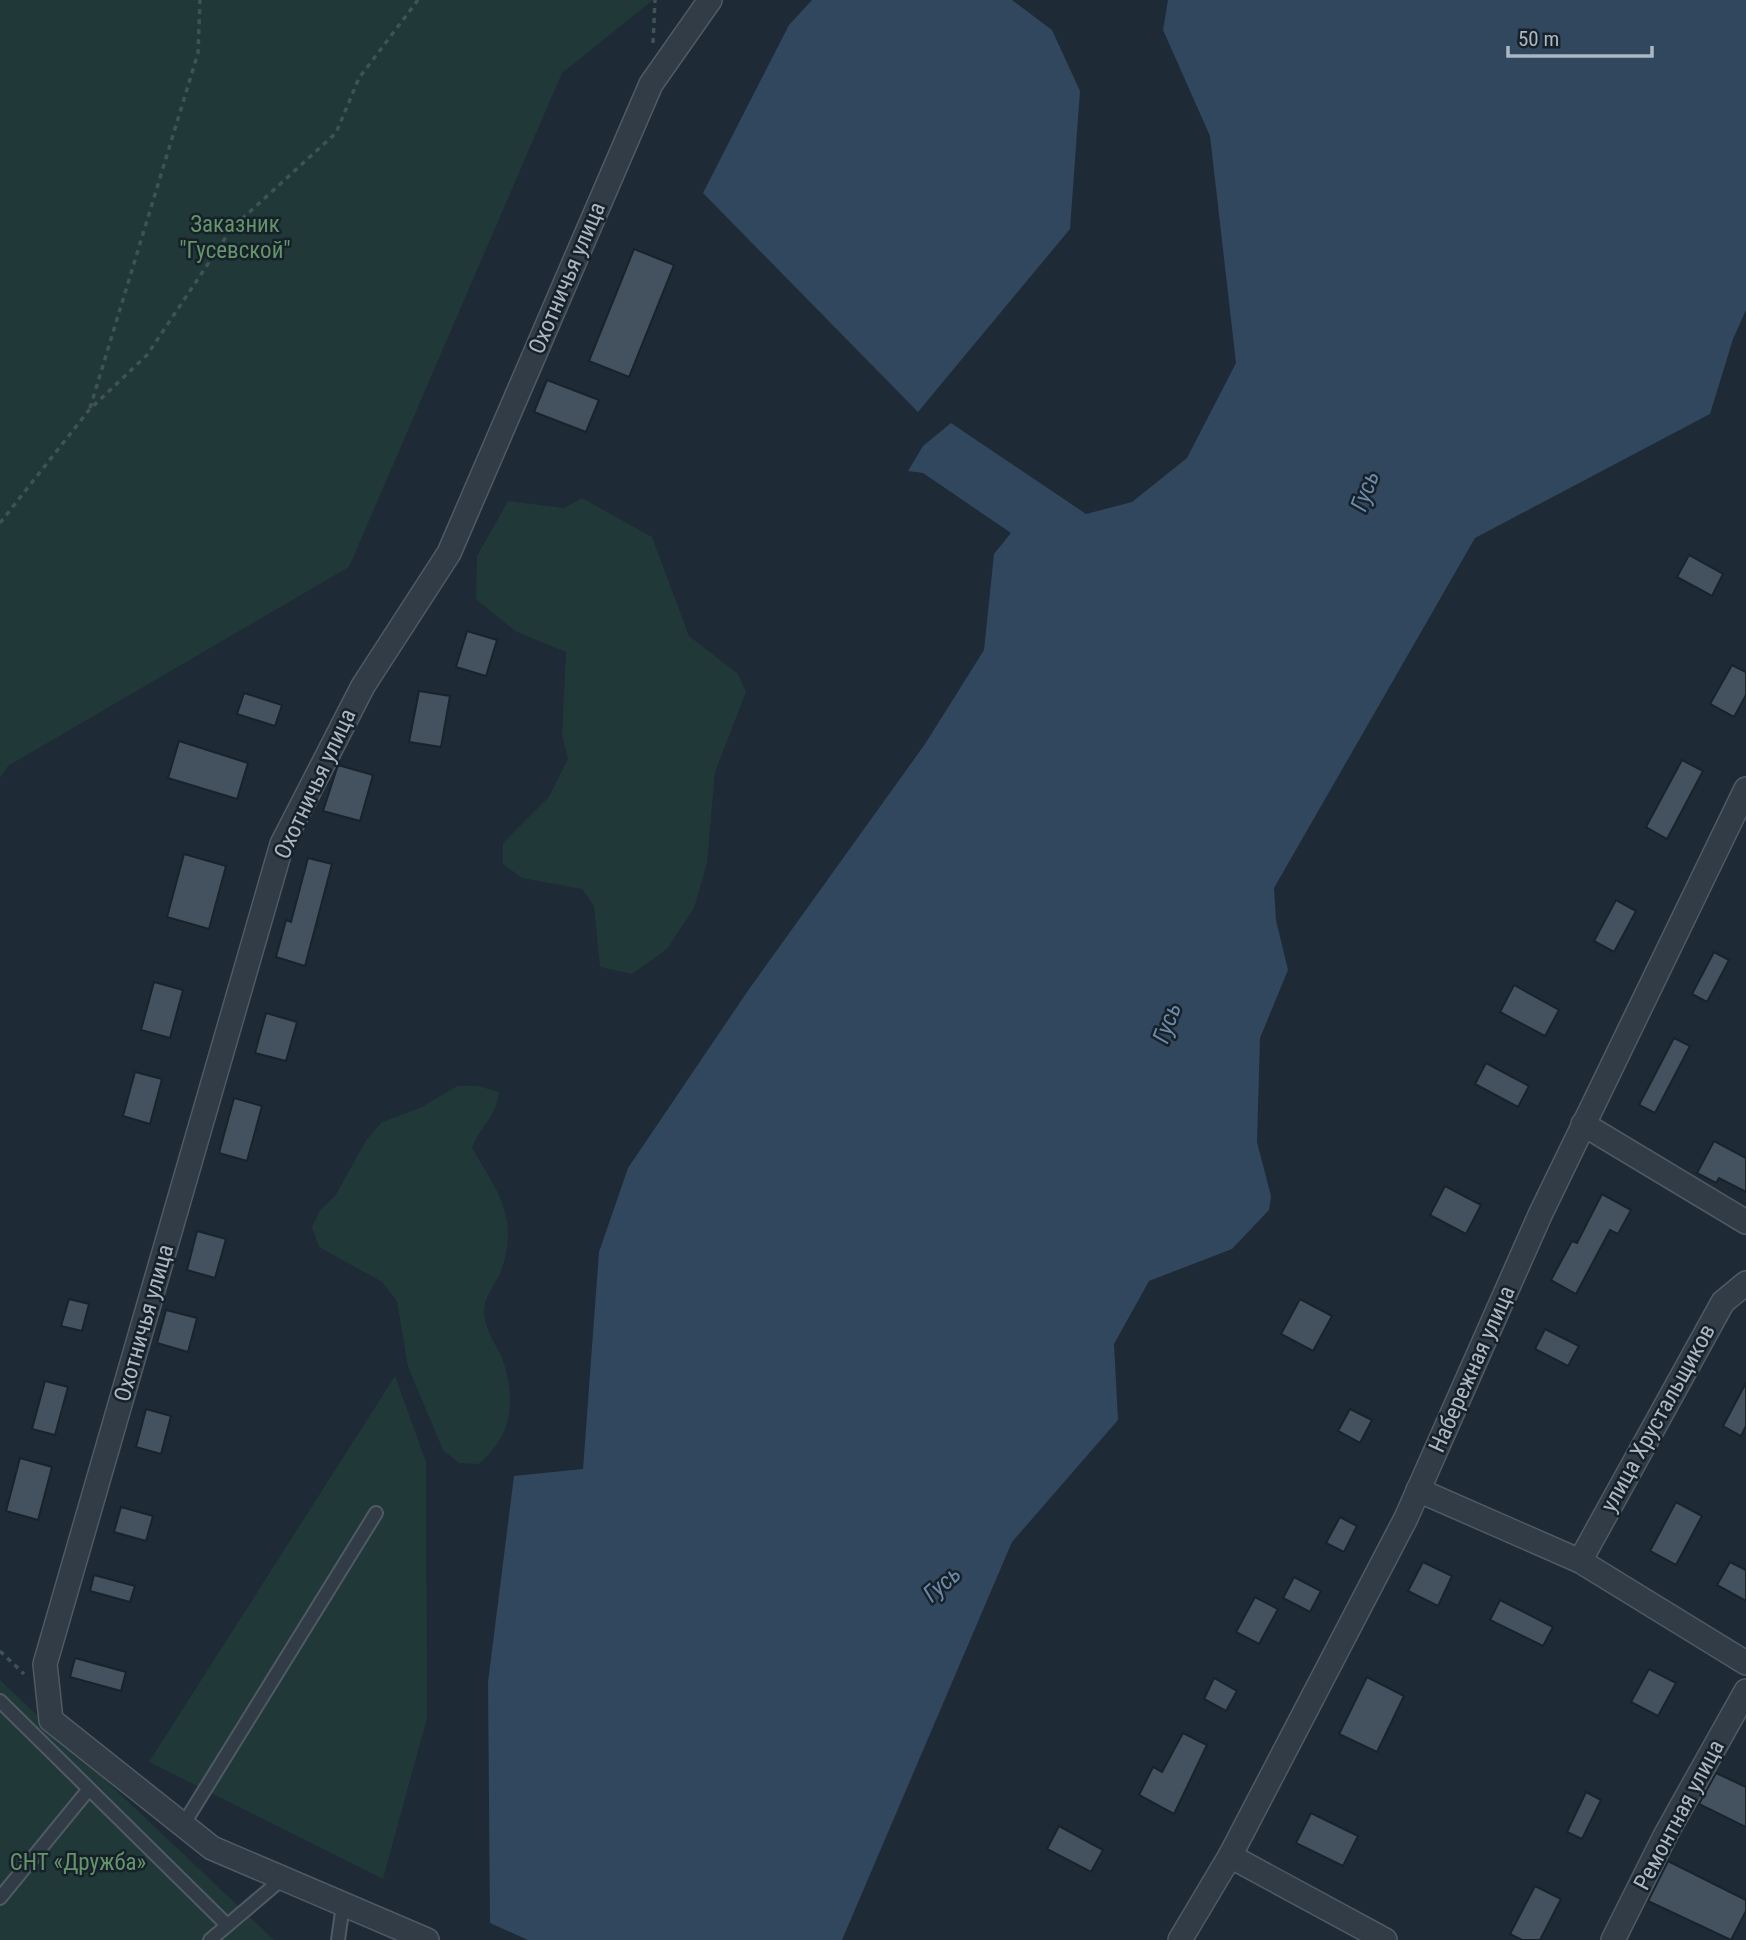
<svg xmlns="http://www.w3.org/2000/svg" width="1746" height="1940" font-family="'Roboto Condensed',sans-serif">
<rect width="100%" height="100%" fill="#1e2a35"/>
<g fill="#213838">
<path d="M 0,0 L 653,0 L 562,73 L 349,567 L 8,766 L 0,778 Z"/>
<path d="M 582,498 L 652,537 L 689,636 L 738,674 L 746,692 L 715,772 L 707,863 L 694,908 L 667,949 L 632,974 L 600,967 L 594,906 L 582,889 L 522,878 L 503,864 L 503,843 L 549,797 L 568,759 L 562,735 L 566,652 L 515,631 L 476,599 L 477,556 L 508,501 L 564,508 Z"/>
<path d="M 457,1086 L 478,1086 L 499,1092 C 496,1118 482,1123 472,1148 C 497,1190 519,1217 502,1268 C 498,1281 483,1298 484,1312 C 485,1333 500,1348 505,1367 C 516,1407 510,1437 479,1464 L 459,1463 L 443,1450 L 408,1367 L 397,1301 L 382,1282 L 319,1247 L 312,1227 L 320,1210 L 335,1196 L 367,1139 L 382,1122 L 420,1108 Z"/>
<path d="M 395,1376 L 426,1462 L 427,1718 L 383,1879 L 149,1762 Z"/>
<path d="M 0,1680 L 274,1940 L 0,1940 Z"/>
</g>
<g fill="#31475d">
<path d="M 812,0 L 1012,0 L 1052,30 L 1080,91 L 1070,229 L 918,412 L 703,193 L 789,25 Z"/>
<path d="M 1168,0 L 1746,0 L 1746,310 L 1733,339 L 1710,414 L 1475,538 L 1274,888 L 1276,920 L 1288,970 L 1260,1038 L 1257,1142 L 1271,1196 L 1269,1210 L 1232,1249 L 1149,1281 L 1114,1344 L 1118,1420 L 1012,1542 L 842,1940 L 528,1940 L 490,1923 L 488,1682 L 514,1476 L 583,1469 L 599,1252 L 628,1168 L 747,992 L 925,744 L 984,650 L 994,554 L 1011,533 L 923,473 L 908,471 L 923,446 L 951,423 L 1086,514 L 1132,502 L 1187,458 L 1236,363 L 1210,136 L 1163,30 Z"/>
</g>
<g fill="#445260" stroke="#19232c" stroke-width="2">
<path d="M 634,249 L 674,265 L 629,377 L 589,361 Z"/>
<path d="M 547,380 L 599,400 L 586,432 L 534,412 Z"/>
<path d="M 1689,555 L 1723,574 L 1712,596 L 1677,577 Z"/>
<path d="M 467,631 L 497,640 L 486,676 L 456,667 Z"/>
<path d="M 1732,665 L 1746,672 L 1746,695 L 1734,717 L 1710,704 Z"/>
<path d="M 419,691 L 450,696 L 441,747 L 409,742 Z"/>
<path d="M 244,693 L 282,705 L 275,726 L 237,714 Z"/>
<path d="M 179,741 L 248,763 L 237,799 L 168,778 Z"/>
<path d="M 1682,760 L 1703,771 L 1667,839 L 1646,827 Z"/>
<path d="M 338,765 L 373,775 L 360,821 L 323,811 Z"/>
<path d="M 184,854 L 226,866 L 209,929 L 167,917 Z"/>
<path d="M 308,858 L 332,864 L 305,966 L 276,957 L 286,920 L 291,922 Z"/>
<path d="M 1616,900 L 1636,911 L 1614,952 L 1594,941 Z"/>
<path d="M 1714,952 L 1729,960 L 1707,1002 L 1692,994 Z"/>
<path d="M 154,982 L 183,990 L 170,1038 L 141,1030 Z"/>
<path d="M 1514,985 L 1559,1010 L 1545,1036 L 1500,1012 Z"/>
<path d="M 266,1013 L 297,1022 L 286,1061 L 255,1053 Z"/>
<path d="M 1674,1038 L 1690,1046 L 1655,1113 L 1639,1105 Z"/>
<path d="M 1486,1063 L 1529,1086 L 1518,1107 L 1475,1084 Z"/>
<path d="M 135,1072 L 162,1079 L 150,1124 L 123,1116 Z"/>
<path d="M 234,1098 L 262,1106 L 247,1161 L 219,1153 Z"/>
<path d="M 1714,1141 L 1746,1158 L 1746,1192 L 1719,1178 L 1716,1183 L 1697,1173 Z"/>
<path d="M 1445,1186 L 1481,1205 L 1466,1234 L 1430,1215 Z"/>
<path d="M 1602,1194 L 1631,1210 L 1618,1234 L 1610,1230 L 1576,1294 L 1551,1280 L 1572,1241 L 1577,1243 Z"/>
<path d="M 197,1231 L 226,1239 L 215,1278 L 187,1270 Z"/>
<path d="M 69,1299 L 89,1304 L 82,1331 L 61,1326 Z"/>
<path d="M 1300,1299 L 1332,1316 L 1313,1351 L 1281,1334 Z"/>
<path d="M 166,1310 L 197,1318 L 188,1352 L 157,1343 Z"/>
<path d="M 1545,1329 L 1579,1346 L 1568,1366 L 1535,1349 Z"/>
<path d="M 45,1381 L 68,1387 L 55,1435 L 32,1429 Z"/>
<path d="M 1746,1383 L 1746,1426 L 1741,1436 L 1723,1426 Z"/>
<path d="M 146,1409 L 171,1416 L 161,1454 L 136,1447 Z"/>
<path d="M 1350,1409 L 1372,1420 L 1360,1443 L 1338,1431 Z"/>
<path d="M 20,1458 L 52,1467 L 38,1520 L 6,1511 Z"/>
<path d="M 1676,1502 L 1702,1516 L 1676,1565 L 1650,1551 Z"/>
<path d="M 121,1507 L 153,1516 L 146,1541 L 114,1532 Z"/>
<path d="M 1340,1517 L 1357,1526 L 1344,1552 L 1326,1543 Z"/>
<path d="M 1423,1562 L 1452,1576 L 1438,1606 L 1408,1591 Z"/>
<path d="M 1730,1562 L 1746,1570 L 1746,1601 L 1717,1585 Z"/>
<path d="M 94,1575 L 135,1586 L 130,1602 L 90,1591 Z"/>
<path d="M 1294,1577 L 1321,1591 L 1310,1612 L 1283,1598 Z"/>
<path d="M 1255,1597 L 1278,1609 L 1259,1644 L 1236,1632 Z"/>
<path d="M 1500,1600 L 1553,1627 L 1543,1646 L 1490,1620 Z"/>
<path d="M 75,1658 L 126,1672 L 121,1691 L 70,1677 Z"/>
<path d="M 1649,1669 L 1676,1683 L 1658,1716 L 1631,1702 Z"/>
<path d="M 1367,1677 L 1404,1696 L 1377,1752 L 1339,1734 Z"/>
<path d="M 1214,1678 L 1237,1691 L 1226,1711 L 1204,1699 Z"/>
<path d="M 1183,1733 L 1207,1745 L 1174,1814 L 1139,1795 L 1153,1767 L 1162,1772 Z"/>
<path d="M 1716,1773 L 1746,1787 L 1746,1827 L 1699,1804 Z"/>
<path d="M 1586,1792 L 1601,1800 L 1582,1839 L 1567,1832 Z"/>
<path d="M 1311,1813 L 1358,1836 L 1343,1866 L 1296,1843 Z"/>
<path d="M 1059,1826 L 1103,1850 L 1091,1872 L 1047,1849 Z"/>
<path d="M 1668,1861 L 1746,1900 L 1746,1911 L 1731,1940 L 1648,1901 Z"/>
<path d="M 1535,1886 L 1561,1899 L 1540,1940 L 1522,1940 L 1510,1934 Z"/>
</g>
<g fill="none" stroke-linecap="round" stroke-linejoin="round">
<defs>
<g id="service">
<path d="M 0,1701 L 227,1925"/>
<path d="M 183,1825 L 376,1513"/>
<path d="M 0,1898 L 89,1789"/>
<path d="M 210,1940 L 282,1879"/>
<path d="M 338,1940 L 343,1905"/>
</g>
<g id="minor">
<path d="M 1583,1124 L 1746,1222"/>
<path d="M 1418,1490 L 1580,1561 L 1746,1663"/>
<path d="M 1580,1561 L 1723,1302 L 1746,1283"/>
<path d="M 1230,1856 L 1385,1940"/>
<path d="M 427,1940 L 212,1848 L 51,1720 L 45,1664 L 282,844 L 363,686 L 449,553 L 651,84 L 710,0"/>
<path d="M 1180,1940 L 1230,1856 L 1406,1518 L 1540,1215 L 1746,789"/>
<path d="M 1613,1940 L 1666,1834 L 1746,1691"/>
</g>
</defs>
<use href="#service" stroke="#4f5a64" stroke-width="16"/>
<use href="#minor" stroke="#4f5a64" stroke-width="26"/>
<g stroke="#3e5354" stroke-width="3.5" stroke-dasharray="5 5" stroke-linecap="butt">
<path d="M 653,43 L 655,0"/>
<path d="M 90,408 L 198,53 L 200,0"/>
<path d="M 0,523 L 89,410 L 147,355 L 232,228 L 336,133 L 359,78 L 418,0"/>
<path d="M 0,1651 L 24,1674"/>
</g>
<use href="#service" stroke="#323c46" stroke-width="12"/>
<use href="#minor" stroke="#323c46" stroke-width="23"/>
</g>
<g text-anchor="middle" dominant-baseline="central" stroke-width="5" stroke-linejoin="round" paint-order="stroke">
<g font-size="23" fill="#63946a" stroke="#17212a">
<text x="235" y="224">Заказник<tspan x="235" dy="26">"Гусевской"</tspan></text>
<text x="78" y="1862">СНТ «Дружба»</text>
</g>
<g font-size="23" fill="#abb7c3" stroke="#17212a">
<text transform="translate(567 278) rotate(-67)">Охотничья улица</text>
<text transform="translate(315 784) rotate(-65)">Охотничья улица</text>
<text transform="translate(144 1323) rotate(-74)">Охотничья улица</text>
<text transform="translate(1472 1369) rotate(-66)">Набережная улица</text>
<text transform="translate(1658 1418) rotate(-61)">улица Хрустальщиков</text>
<text transform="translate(1679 1815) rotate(-62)">Ремонтная улица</text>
</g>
<g font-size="24" font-style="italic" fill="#6b8aa9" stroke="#17212a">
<text transform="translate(1365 491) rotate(-70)">Гусь</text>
<text transform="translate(1167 1023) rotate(-70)">Гусь</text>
<text transform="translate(942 1584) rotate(-41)">Гусь</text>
</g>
</g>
<path d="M1508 46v10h144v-10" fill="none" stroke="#abb7c3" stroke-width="3.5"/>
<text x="1518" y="46" font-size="21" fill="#abb7c3" stroke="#17212a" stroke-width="5" paint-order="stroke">50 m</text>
</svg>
